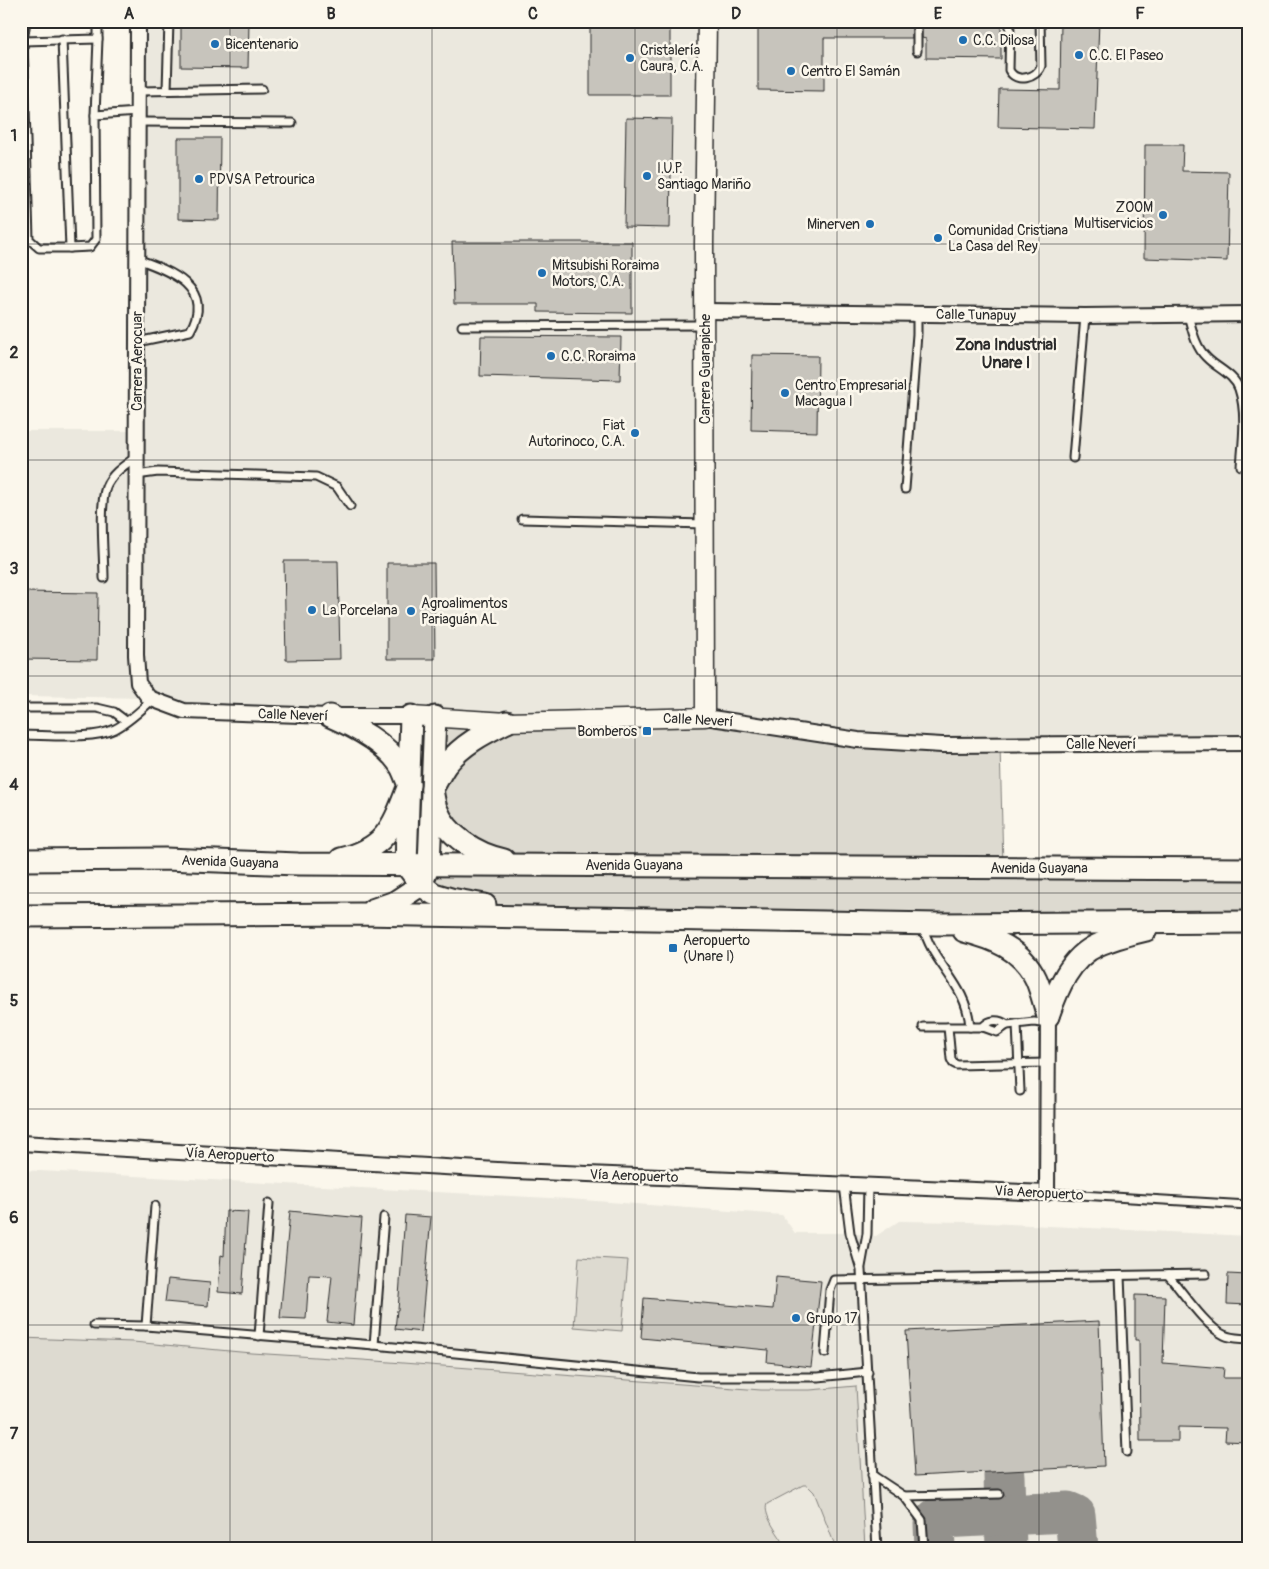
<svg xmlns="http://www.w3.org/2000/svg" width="1269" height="1569" font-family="Pangolin,sans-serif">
<rect width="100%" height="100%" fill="#fbf7ec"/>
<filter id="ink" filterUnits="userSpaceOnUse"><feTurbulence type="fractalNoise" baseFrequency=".02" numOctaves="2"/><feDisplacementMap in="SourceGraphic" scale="10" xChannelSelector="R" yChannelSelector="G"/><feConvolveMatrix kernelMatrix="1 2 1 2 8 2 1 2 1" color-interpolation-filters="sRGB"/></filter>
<g filter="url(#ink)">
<g fill="#ebe8de">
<path d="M 138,21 L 1248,21 L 1248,743 L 942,744 L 184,711 L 149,698 L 21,696 L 21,431 L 136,431 Z"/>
<path d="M 21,1170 L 569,1199 L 782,1215 L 795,1233 L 850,1233 L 876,1236 L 899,1221 L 968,1222 L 1248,1236 L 1248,1548 L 21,1548 Z"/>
</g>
<g fill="#dddad0" stroke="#84827e">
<path d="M 435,717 L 704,717 L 857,739 L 1000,744 L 1003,867 L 1248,869 L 1248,922 L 568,917 L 469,903 L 434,894 L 429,865 L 528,865 L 444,823 Z"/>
<path d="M 579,1257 L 628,1260 L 622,1331 L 574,1327 Z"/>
<path d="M 21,1338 L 133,1342 L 251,1353 L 363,1360 L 761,1390 L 810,1390 L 856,1386 L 865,1548 L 836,1548 L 814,1492 L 807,1485 L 803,1485 L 767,1504 C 762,1515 781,1537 787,1548 L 21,1548 Z"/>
</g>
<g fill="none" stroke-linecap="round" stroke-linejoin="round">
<g stroke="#93918c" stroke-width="41">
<path d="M 1004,1476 L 1006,1548"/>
<path d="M 935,1548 L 934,1524 L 936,1519 L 940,1518 L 1068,1512 L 1075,1515 L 1078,1548"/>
</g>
</g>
<g fill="#c7c4bc" stroke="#2b2b2b">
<path d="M 181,21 L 249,21 L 248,68 L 181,67 Z"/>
<rect x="590" y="21" width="80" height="74"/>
<path d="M 758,21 L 912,21 L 912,38 L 824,38 L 824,91 L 758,90 Z"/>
<path d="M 922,21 L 1001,21 L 1001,59 L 926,58 L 926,39 L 922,38 Z"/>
<path d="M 1061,21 L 1099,21 L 1095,129 L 998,127 L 999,89 L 1060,90 Z"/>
<path d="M 626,118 L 672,119 L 670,228 L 624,227 Z"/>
<path d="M 178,138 L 220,138 L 219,220 L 178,219 Z"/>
<path d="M 1145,145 L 1183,145 L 1182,171 L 1229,172 L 1227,261 L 1144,258 Z"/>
<path d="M 452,242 L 632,242 L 632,313 L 538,312 L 538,304 L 454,304 Z"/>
<path d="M 481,336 L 621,337 L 620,380 L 480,376 Z"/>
<path d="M 752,355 L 818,356 L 817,432 L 751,430 Z"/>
<path d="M 284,561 L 338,561 L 340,659 L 286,660 Z"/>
<path d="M 387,563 L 434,563 L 435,659 L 387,659 Z"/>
<path d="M 21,592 L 98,593 L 97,660 L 21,659 Z"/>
<path d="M 226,1211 L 248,1212 L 242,1294 L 218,1292 L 221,1255 L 224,1256 Z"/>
<path d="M 290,1211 L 362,1218 L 353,1325 L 327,1322 L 332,1276 L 309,1275 L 306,1319 L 280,1318 Z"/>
<path d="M 405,1215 L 431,1217 L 421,1332 L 395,1329 L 397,1310 L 398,1310 Z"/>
<path d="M 1228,1274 L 1248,1275 L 1248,1305 L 1227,1304 Z"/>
<path d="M 776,1277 L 821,1281 L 811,1367 L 767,1362 L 768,1350 L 641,1338 L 644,1298 L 773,1309 Z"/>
<path d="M 168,1279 L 210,1283 L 208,1306 L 165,1302 Z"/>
<path d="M 1135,1295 L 1165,1296 L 1163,1363 L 1224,1368 L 1223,1378 L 1248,1378 L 1248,1442 L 1225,1441 L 1226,1428 L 1178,1427 L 1178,1441 L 1140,1441 L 1139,1340 L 1135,1340 Z"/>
<path d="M 1099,1321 L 1104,1466 L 915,1476 L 906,1331 Z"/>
</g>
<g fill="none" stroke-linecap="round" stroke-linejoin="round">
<defs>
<g id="service">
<path d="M 26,21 L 23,41 L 29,239 L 39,248 L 70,248"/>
<path d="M 1010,21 L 1009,70 C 1016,84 1037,78 1041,66 L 1040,21"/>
<path d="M 62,39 L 70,248 L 90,247 L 96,239 L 95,115 L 138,112"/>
<path d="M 23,41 L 98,39 L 98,21"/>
<path d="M 917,51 L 917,21"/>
<path d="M 167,90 L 169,21"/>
<path d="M 139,91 L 262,89"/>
<path d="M 95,115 L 98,39"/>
<path d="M 138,122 L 292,123"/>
<path d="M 1188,315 C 1192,329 1195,346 1206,357 C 1216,368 1234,374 1239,389 C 1247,413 1243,441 1241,466"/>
<path d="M 462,326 L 704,325"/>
<path d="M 137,342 L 190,331 C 215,288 171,271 137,259"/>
<path d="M 1073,458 L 1085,316"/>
<path d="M 136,475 L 158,472 L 316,477 L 337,487 L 350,506"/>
<path d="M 905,489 L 917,334 L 917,314"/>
<path d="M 522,519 L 704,524"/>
<path d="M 104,578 C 104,557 99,506 106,487 C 111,474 125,465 136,457"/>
<path d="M 21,708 L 97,708 L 114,712 L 126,721"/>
<path d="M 21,735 C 47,735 93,740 115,729 C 129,722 141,710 152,700"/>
<path d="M 923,926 C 932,965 967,983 970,1027"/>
<path d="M 1017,1024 L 1020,1091"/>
<path d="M 923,1027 L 983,1027 L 997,1032 L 1007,1025 L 1034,1022 L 1048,1024"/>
<path d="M 948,1027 L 951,1059 L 953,1063 L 957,1065 L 1047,1063"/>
<path d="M 983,1027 C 990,1019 999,1019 1007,1025"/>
<path d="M 844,1185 L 850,1233 L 861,1270 L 877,1548"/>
<path d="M 1047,1193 L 1248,1205"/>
<path d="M 861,1267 L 867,1234 L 868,1185"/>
<path d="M 1168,1275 C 1182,1291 1206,1327 1224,1335 C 1232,1339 1240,1338 1248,1339"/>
<path d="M 1120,1276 L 1127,1452"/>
<path d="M 94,1325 L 146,1326 L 374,1345 L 698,1377 L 818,1377 L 868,1372"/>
<path d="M 146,1326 L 155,1206"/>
<path d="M 259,1336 L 269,1203"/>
<path d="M 374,1345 L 384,1217"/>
<path d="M 825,1353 L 830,1290 L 834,1280 L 1206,1274"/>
<path d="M 872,1475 L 904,1496 L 922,1520 L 924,1548"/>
<path d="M 904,1496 L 999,1494"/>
</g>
<g id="minor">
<path d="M 138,21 L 136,655 L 138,683 L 149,698 L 184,711 L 330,716 L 411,716"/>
<path d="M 705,311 L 1085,316 L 1248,314"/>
<path d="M 705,717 L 858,740 L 942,745 L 1248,743"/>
<path d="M 21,1143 L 515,1171 L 1047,1193 L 1048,1016"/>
</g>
<path id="tertiary" d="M 411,716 L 507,722 L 705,717 L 704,243 L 707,21"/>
<g id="primary">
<path d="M 330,716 C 355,727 387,743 401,767 C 404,772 406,779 409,785 C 393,826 387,848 341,859"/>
<path d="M 411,716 L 406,865 L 421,885 L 434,894 L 451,899 L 485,905"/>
<path d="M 21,860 L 165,859 L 298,864 L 1248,869"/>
<path d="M 504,860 C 476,854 447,836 436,808 C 434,802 433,795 432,789 C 437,781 441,772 446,765 C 462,744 485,733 507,722"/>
<path d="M 372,910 L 395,902 L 421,885 L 429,865 L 435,717"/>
<path d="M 21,916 L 360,914 L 937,924 L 1248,922"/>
<path d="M 964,931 C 993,938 1022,949 1036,979 C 1041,990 1044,1004 1048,1016"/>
<path d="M 1048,1016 C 1057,990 1070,957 1098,945 C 1113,938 1130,934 1146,930"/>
</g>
</defs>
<use href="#service" stroke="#2b2b2b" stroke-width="11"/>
<use href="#minor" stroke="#2b2b2b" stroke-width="18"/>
<use href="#tertiary" stroke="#2b2b2b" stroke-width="21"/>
<use href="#primary" stroke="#2b2b2b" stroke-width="25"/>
<use href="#service" stroke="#fbf7ec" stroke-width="7"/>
<use href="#minor" stroke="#fbf7ec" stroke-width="14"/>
<use href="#tertiary" stroke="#fbf7ec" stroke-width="18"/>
<use href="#primary" stroke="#fbf7ec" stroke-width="21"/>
</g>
</g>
<path fill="none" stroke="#2b2b2b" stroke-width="1" stroke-opacity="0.55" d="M 230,21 L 230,1548M 432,21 L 432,1548M 635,21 L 635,1548M 837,21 L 837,1548M 1039,21 L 1039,1548M 21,244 L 1248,244M 21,460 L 1248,460M 21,676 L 1248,676M 21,893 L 1248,893M 21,1109 L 1248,1109M 21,1325 L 1248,1325"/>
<g fill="#1f6fb2" stroke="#fbf7ec" stroke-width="2">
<circle cx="963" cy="40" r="5"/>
<circle cx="215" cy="44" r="5"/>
<circle cx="1079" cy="55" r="5"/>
<circle cx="630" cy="58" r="5"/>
<circle cx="791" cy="71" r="5"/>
<circle cx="647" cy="176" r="5"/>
<circle cx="199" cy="179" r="5"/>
<circle cx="1163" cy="215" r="5"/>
<circle cx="870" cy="224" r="5"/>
<circle cx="938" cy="238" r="5"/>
<circle cx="542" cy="273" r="5"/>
<circle cx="551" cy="356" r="5"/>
<circle cx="785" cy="393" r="5"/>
<circle cx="635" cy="433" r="5"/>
<circle cx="312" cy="610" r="5"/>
<circle cx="411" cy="611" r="5"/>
<rect x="642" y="726" width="10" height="10" rx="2.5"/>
<rect x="668" y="943" width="10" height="10" rx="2.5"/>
<circle cx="796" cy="1318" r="5"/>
</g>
<g text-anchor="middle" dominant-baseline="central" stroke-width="5" stroke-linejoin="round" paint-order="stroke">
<g font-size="14" fill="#2b2b2b" stroke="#fbf7ec" text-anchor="start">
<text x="973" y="40">C.C. Dilosa</text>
<text x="225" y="44">Bicentenario</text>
<text x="640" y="50">Cristalería<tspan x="640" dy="16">Caura, C.A.</tspan></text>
<text x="1089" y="55">C.C. El Paseo</text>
<text x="801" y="71">Centro El Samán</text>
<text x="657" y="168">I.U.P.<tspan x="657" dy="16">Santiago Mariño</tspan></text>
<text x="209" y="179">PDVSA Petrourica</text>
<text x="1153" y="207" text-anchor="end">ZOOM<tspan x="1153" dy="16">Multiservicios</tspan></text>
<text x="860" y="224" text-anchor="end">Minerven</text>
<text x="948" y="230">Comunidad Cristiana<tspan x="948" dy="16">La Casa del Rey</tspan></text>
<text x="552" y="265">Mitsubishi Roraima<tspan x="552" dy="16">Motors, C.A.</tspan></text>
<text x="561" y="356">C.C. Roraima</text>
<text x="795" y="385">Centro Empresarial<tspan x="795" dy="16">Macagua I</tspan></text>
<text x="625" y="425" text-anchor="end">Fiat<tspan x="625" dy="16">Autorinoco, C.A.</tspan></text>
<text x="421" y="603">Agroalimentos<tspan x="421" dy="16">Pariaguán AL</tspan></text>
<text x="322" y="610">La Porcelana</text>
<text x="637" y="731" text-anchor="end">Bomberos</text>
<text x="683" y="940">Aeropuerto<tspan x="683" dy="16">(Unare I)</tspan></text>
<text x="806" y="1318">Grupo 17</text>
</g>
<g font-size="14" fill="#2b2b2b" stroke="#fbf7ec">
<text transform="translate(976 315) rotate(1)">Calle Tunapuy</text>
<text transform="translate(137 361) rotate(-90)">Carrera Aerocuar</text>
<text transform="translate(705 369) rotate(-90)">Carrera Guarapiche</text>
<text transform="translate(293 715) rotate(2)">Calle Neverí</text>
<text transform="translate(698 720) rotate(3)">Calle Neverí</text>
<text x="1101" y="744">Calle Neverí</text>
<text transform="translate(230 862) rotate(2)">Avenida Guayana</text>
<text x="634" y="865">Avenida Guayana</text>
<text x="1039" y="868">Avenida Guayana</text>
<text transform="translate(230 1155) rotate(3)">Vía Aeropuerto</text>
<text transform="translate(634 1176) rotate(2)">Vía Aeropuerto</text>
<text transform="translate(1039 1193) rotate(3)">Vía Aeropuerto</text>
</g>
<g font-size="16" font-weight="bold" fill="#2b2b2b" stroke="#fbf7ec">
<text x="1006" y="345">Zona Industrial<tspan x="1006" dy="18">Unare I</tspan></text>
</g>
</g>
<rect width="1269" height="1569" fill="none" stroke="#fbf7ec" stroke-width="55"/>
<rect x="28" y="28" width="1214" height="1514" fill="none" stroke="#2b2b2b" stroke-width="2"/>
<g font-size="16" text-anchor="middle" font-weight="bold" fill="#2b2b2b">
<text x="129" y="19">A</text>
<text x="331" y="19">B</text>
<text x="533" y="19">C</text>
<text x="736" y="19">D</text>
<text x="938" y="19">E</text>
<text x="1140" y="19">F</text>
<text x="14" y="141">1</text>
<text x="14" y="358">2</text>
<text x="14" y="574">3</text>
<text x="14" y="790">4</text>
<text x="14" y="1006">5</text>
<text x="14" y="1223">6</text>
<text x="14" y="1439">7</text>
</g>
</svg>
